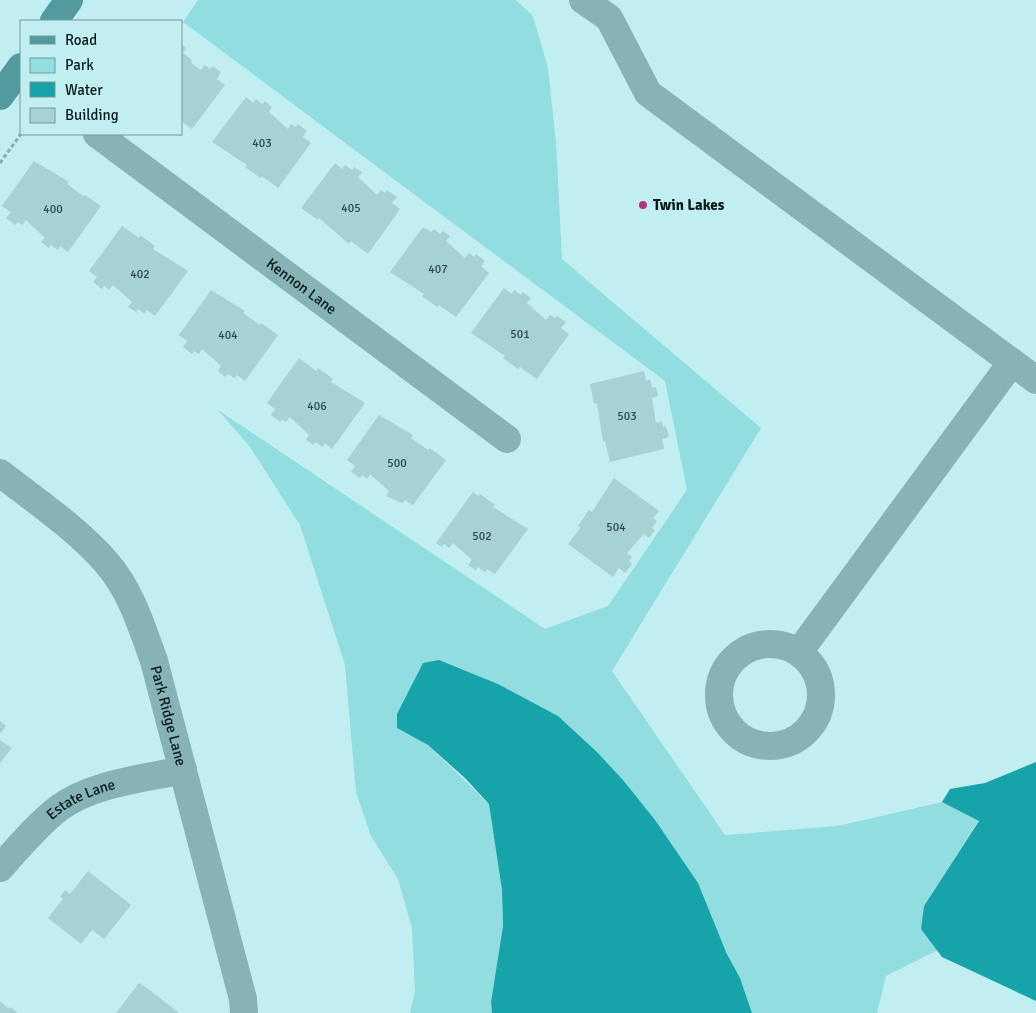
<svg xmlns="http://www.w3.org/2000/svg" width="1036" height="1013" font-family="Signika,sans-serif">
<rect width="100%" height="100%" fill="#c1eef0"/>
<path fill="#92dde0" d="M 198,0 L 516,0 L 533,16 L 548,68 L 556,143 L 562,259 L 761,428 L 612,671 L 725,835 L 838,826 L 942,802 L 979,820 L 924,906 L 921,929 L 938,950 L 886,976 L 877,1013 L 752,1013 L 740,978 L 670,842 L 623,780 L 597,752 L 558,716 L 498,684 L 439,660 L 397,728 L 428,745 L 489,804 L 502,890 L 503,926 L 491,1002 L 492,1013 L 410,1013 L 415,992 L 412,928 L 398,879 L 371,836 L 356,792 L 345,665 L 300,525 L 250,447 L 218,410 L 545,629 L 608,606 L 687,490 L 665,381 L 183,22 Z"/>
<g fill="#16a3a9">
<path d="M 439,660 L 498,684 L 558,716 L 597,752 L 623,780 L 655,820 L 698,883 L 726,952 L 740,978 L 752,1013 L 492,1013 L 491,1002 L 503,926 L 502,890 L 489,804 L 465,778 L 428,745 L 397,728 L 397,714 L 423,663 Z"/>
<path d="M 1036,762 L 1036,1001 L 942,957 L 921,929 L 924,906 L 979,821 L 942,802 L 950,789 L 985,783 Z"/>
</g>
<g fill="#a6d2d4">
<path d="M 181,44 L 186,48 L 183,53 L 192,60 L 191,63 L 201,70 L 205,65 L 210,69 L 212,66 L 221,72 L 217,79 L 225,85 L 192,129 L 181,121 Z"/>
<path d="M 246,97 L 253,103 L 256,99 L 262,104 L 265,101 L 272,107 L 269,112 L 288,129 L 291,124 L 296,127 L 298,124 L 307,131 L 303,137 L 311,143 L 278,188 L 262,176 L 260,178 L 245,167 L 247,165 L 212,142 Z"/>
<path d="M 34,161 L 69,182 L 67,184 L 83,196 L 85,195 L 101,206 L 68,252 L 60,246 L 58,250 L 51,245 L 49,248 L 41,242 L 45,238 L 26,220 L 22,225 L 18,222 L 15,225 L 6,218 L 11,212 L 2,206 Z"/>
<path d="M 335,163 L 342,169 L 345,165 L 352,170 L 354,167 L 362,172 L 358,177 L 377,195 L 381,190 L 385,193 L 387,190 L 397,197 L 392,203 L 400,209 L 368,254 L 351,241 L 349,244 L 319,218 L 318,220 L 301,208 Z"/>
<path d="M 122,226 L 139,238 L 140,235 L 155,246 L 153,249 L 188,271 L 155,316 L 147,310 L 145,314 L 138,309 L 136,312 L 128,307 L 132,302 L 113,285 L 109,290 L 104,286 L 102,289 L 93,282 L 97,277 L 89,271 Z"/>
<path d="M 423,227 L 431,232 L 434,229 L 440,234 L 443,231 L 450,236 L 446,241 L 465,258 L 469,253 L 474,257 L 476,254 L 485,261 L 481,266 L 489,273 L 456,317 L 439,305 L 437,307 L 422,296 L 424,294 L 390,272 Z"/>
<path d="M 504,288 L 512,294 L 514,290 L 521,295 L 523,292 L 531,298 L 527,303 L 546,320 L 550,315 L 555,318 L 557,316 L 566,322 L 561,328 L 569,334 L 537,379 L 520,367 L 518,369 L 503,358 L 505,356 L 471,333 Z"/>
<path d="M 211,290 L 245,311 L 243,313 L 260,325 L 261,323 L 278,335 L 245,381 L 237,375 L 234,378 L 228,374 L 225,377 L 218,371 L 221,366 L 202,349 L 199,354 L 194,351 L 192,354 L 183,347 L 187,341 L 179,335 Z"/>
<path d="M 299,358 L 316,371 L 318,368 L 333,379 L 331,382 L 365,403 L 332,449 L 325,443 L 322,447 L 316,442 L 313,445 L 306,439 L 309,435 L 290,417 L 286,422 L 282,419 L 280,422 L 271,415 L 275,409 L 267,403 Z"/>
<path d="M 644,371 L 646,381 L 650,379 L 652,388 L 656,387 L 658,396 L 652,398 L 656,423 L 662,421 L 663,427 L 666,426 L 669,437 L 662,439 L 664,449 L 610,462 L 605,441 L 603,442 L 597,403 L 594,404 L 590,384 Z"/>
<path d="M 379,415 L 413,435 L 411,438 L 428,450 L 430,448 L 446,460 L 413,505 L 405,500 L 402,503 L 386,496 L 389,491 L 370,474 L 367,479 L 362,475 L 360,478 L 351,472 L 355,466 L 347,460 Z"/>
<path d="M 614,478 L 659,511 L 653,518 L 657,521 L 652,528 L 655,530 L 649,538 L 644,534 L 627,553 L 632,557 L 629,561 L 632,564 L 625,573 L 619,568 L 613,577 L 568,544 L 581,527 L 578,526 L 589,510 L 592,512 Z"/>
<path d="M 473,492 L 478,496 L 480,494 L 495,505 L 493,507 L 528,529 L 495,574 L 487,569 L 485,572 L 478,567 L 476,570 L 468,565 L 472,560 L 453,543 L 449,548 L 444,544 L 442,547 L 436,543 Z"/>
<path d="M 0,721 L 6,726 L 0,734 Z"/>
<path d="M 0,740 L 12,748 L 0,763 Z"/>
<path d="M 88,871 L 131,905 L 104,939 L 92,930 L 81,944 L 48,918 L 63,899 L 60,897 L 65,890 L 70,894 Z"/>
<path d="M 139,983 L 151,991 L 179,1013 L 116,1013 Z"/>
<path d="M 0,1001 L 9,1009 L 10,1007 L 18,1013 L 0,1013 Z"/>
</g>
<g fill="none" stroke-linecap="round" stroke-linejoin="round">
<path stroke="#88acae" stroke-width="3" stroke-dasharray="4 2.5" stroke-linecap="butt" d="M 0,163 L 21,134"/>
<g stroke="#86b3b5" stroke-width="28">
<path d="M 583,0 L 609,18 L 648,93 L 1036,380"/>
<path id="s1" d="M 97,134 L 507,439"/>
<path id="s2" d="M 0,473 C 36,501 76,528 106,562 C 130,589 142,627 154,661 L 243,999 L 244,1013"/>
<circle cx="770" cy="695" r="51"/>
<path d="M 799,652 L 1012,362"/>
<path id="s3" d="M 0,868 C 19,847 37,825 59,808 C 93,783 143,779 183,770"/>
</g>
<g stroke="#529a9e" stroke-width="28">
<path d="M 54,21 L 69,0"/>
<path d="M 0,96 L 21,67"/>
</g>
</g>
<circle fill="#b5347e" stroke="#c1eef0" stroke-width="2" cx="643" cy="205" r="5"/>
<g text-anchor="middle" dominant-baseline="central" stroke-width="4.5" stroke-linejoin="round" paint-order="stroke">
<g font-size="12" fill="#304748">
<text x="262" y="143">403</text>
<text x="351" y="208">405</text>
<text x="53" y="209">400</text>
<text x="438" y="269">407</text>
<text x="140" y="274">402</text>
<text x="520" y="334">501</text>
<text x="228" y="335">404</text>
<text x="317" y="406">406</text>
<text x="627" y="416">503</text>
<text x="397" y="463">500</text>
<text x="616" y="527">504</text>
<text x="482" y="536">502</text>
</g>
<g font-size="15" font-weight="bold" fill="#08191a" stroke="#c1eef0" text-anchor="start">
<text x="653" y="205">Twin Lakes</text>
</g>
<g font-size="15" fill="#08191a" stroke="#c1eef0">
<text stroke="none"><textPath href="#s1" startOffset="255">Kennon Lane</textPath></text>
<text stroke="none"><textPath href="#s2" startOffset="306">Park Ridge Lane</textPath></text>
<text stroke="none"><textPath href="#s3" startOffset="108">Estate Lane</textPath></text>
</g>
</g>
<rect x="20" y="20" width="162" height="115" fill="#c1eef0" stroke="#77999a"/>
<rect x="30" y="36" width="25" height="8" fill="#529a9e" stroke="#77999a"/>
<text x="65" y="45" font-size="15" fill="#08191a">Road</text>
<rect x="30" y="58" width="25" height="15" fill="#92dde0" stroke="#77999a"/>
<text x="65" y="70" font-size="15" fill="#08191a">Park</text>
<rect x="30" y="82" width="25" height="15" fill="#16a3a9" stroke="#77999a"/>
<text x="65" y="95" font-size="15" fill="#08191a">Water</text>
<rect x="30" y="108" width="25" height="15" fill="#a6d2d4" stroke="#77999a"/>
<text x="65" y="120" font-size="15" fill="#08191a">Building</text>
</svg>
